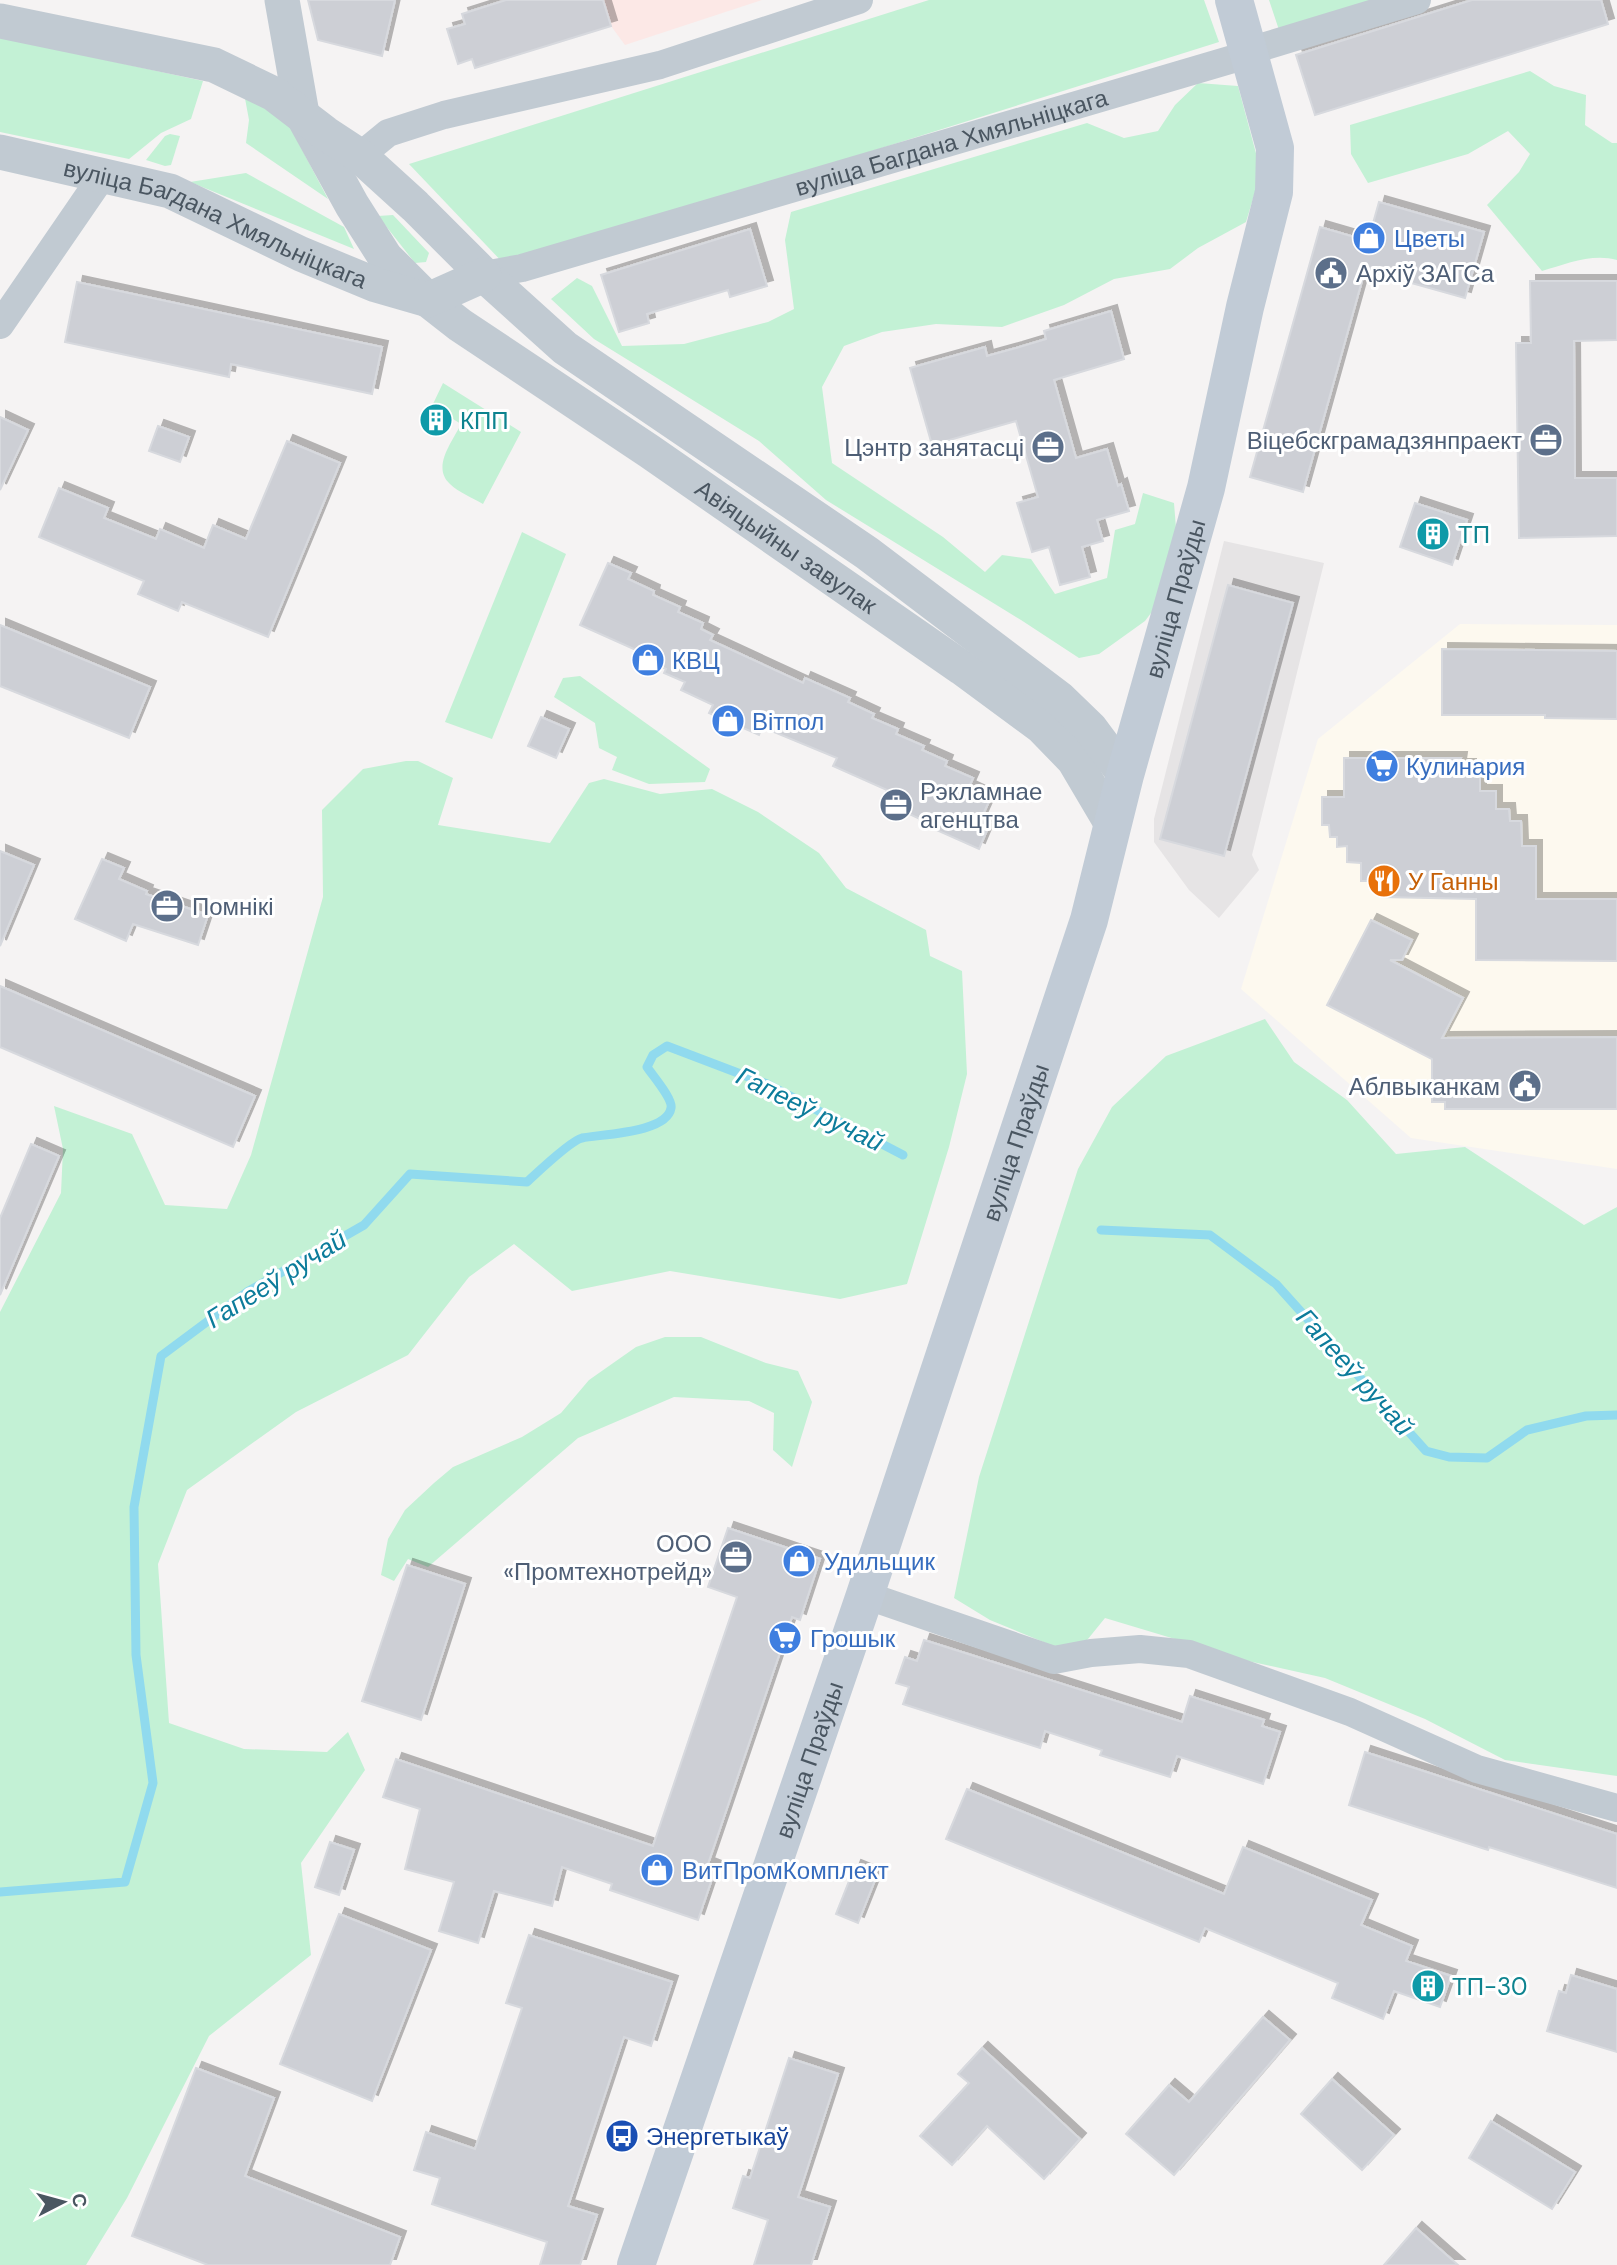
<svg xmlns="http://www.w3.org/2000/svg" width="1617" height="2265" font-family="'DM Sans',sans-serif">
<defs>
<filter id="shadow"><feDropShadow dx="6" dy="-6" stdDeviation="0" flood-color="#0004"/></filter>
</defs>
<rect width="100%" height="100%" fill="#f5f3f3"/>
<path fill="#fdf9ef" d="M 1460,624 L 1617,625 L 1617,1169 L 1411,1138 L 1241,989 L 1318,739 Z"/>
<path fill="#e6e4e5" d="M 1224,541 L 1324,563 L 1252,855 L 1259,870 L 1219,918 L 1189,890 L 1154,842 L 1154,819 Z"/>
<path fill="#fce8e6" d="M 603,0 L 762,0 L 625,45 L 611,26 Z"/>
<g fill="#c3f1d5">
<path d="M 929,0 L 1204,0 L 1219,42 L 506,266 L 409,164 Z"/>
<path d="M 1269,0 L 1376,0 L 1279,30 Z"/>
<path d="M 0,37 L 203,81 L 191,119 L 161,133 L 129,159 L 0,132 Z"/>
<path d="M 1530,71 L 1554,86 L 1586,95 L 1585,125 L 1612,143 L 1617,143 L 1617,260 C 1592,253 1566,264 1542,271 L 1487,205 L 1519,172 L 1530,154 L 1508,131 L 1468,154 L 1368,183 L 1351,154 L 1350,125 Z"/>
<path d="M 1198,83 L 1238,86 L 1261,172 L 1246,222 L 1198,248 L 1170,269 L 1114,279 L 1064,305 L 1002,327 L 936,324 L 882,332 L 844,346 L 822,387 L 832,463 L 943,537 L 985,572 L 1002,555 L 1031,559 L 1055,594 L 1107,578 L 1115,530 L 1135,524 L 1143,493 L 1174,503 L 1176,528 L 1163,597 L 1145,621 L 1099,654 L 1079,658 L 1021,620 L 826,500 L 759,441 L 594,339 L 551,299 L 577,278 L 592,286 L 622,346 L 684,344 L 768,322 L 794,309 L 785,240 L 791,212 L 1087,123 L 1124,138 L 1158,131 L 1175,105 Z"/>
<path d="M 244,93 L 287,121 L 328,199 L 246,143 L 249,120 Z"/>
<path d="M 170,134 L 180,136 L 171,165 L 165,166 L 146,160 L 165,136 Z"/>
<path d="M 246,173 L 344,227 L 354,249 L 190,182 Z"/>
<path d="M 393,215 L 429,253 L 426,262 L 415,263 L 378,216 Z"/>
<path d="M 443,383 L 521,432 L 483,504 C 473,498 458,492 450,484 C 431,467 453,441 461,424 L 432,406 Z"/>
<path d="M 522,532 L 566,554 L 492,739 L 445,722 Z"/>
<path d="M 580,676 L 710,769 L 705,782 L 649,784 L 612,770 L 617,757 L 599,748 L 595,723 L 554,697 L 563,678 Z"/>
<path d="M 406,761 L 418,761 L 453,778 L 438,825 L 550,843 L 589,783 L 604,779 L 660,794 L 712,789 L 758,812 L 819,853 L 846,888 L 926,930 L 930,956 L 962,971 L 967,1074 L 949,1147 L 907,1284 L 840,1299 L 670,1271 L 572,1291 L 514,1244 L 469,1277 L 408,1355 L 296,1412 L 187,1490 L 158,1564 L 169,1723 L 244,1749 L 327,1752 L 348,1732 L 365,1770 L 301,1863 L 311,1955 L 209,2036 L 127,2198 L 86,2265 L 0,2265 L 0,1312 L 61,1193 L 63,1149 L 54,1106 L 132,1134 L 165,1205 L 227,1209 L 251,1155 L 323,897 L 322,810 L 363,769 Z"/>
<path d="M 1265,1019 L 1294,1062 L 1347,1100 L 1396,1154 L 1465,1147 L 1584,1225 L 1617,1207 L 1617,1776 L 1505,1760 L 1425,1719 L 1325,1678 L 1248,1661 L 1105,1618 L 1075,1655 L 990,1620 L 954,1598 L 979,1477 L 1078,1169 L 1112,1107 L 1166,1056 Z"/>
<path d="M 665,1337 L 701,1337 L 766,1363 L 798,1371 L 812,1402 L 792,1467 L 773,1450 L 774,1413 L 749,1401 L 674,1397 L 578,1438 L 428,1567 L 408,1559 L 394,1581 L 381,1575 L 388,1539 L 405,1510 L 434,1483 L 453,1467 L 522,1437 L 561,1413 L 589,1380 L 636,1347 Z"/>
</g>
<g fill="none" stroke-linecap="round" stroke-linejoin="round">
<g stroke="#90daee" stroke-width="9">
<path d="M 1101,1230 L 1210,1235 L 1276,1284 L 1426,1451 L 1449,1457 L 1487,1458 L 1527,1430 L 1586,1416 L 1617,1415"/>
<path d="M 0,1892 L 125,1882 L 153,1783 L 136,1655 L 134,1507 L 161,1356 L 247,1292 L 364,1225 L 410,1174 L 527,1182 C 538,1172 570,1141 582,1138 C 602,1134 667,1133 671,1108 C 673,1099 653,1076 647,1067 L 653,1055 L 667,1046 L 767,1084 L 903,1155"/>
</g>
</g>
<g fill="#cdcfd5" stroke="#d7d9de" stroke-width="2" filter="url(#shadow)">
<path d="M 308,0 L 395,0 L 382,56 L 318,40 Z"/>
<path d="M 506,0 L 603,0 L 611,26 L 475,68 L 472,59 L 458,64 L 447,29 L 465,24 L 462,14 Z"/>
<path d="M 1472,0 L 1601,0 L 1608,24 L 1315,115 L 1296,55 Z"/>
<path d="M 1379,202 L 1484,232 L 1465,298 L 1365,270 L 1303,492 L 1250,477 L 1320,227 L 1368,241 Z"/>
<path d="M 750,229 L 767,286 L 730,297 L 728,290 L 647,314 L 649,323 L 619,332 L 601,275 Z"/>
<path d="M 1530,281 L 1617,281 L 1617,340 L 1574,341 L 1575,478 L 1617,478 L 1617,536 L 1519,538 L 1516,343 L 1531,343 Z"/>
<path d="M 77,282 L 382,347 L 372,394 L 231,364 L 229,377 L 65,342 Z"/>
<path d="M 1111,311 L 1124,359 L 1054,380 L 1076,458 L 1107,449 L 1118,486 L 1121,484 L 1129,511 L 1097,520 L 1103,541 L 1082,547 L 1090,577 L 1060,585 L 1049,547 L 1032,552 L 1017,503 L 1038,497 L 1016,421 L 932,445 L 910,368 L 985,347 L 987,356 L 1016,348 L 1046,339 L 1044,331 Z"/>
<path d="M 0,417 L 28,430 L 0,490 Z"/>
<path d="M 158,426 L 189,437 L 180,462 L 149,451 Z"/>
<path d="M 287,441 L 340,463 L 268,637 L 182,602 L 178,611 L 138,594 L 144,581 L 39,537 L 59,488 L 108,508 L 104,518 L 156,539 L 160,529 L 204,548 L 213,525 L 246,539 Z"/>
<path d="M 1415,503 L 1467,520 L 1452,565 L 1400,547 Z"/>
<path d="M 608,563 L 631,573 L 628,579 L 654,591 L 653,595 L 680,607 L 678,612 L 703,623 L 701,629 L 713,635 L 710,640 L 803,683 L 805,678 L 850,698 L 848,702 L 874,714 L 872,718 L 898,729 L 896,734 L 924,746 L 922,750 L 947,761 L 945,766 L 973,778 L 969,787 L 991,797 L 981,819 L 990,823 L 979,849 L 932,828 L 933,825 L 907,813 L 908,810 L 883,799 L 887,790 L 833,766 L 837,758 L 762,727 L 759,735 L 709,713 L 713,705 L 681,690 L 685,682 L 664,673 L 666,669 L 643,657 L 645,654 L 580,625 Z"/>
<path d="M 1228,585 L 1293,603 L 1224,856 L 1160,839 Z"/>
<path d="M 0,625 L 150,687 L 129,738 L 0,686 Z"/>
<path d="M 1442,649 L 1617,651 L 1617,719 L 1545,718 L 1545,715 L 1442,715 Z"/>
<path d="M 541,717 L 569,729 L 556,758 L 528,746 Z"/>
<path d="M 1344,758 L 1461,758 L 1460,765 L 1470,765 L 1470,776 L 1480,776 L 1480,791 L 1496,791 L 1496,809 L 1509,809 L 1510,821 L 1521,821 L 1522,846 L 1536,846 L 1536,899 L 1617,899 L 1617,961 L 1476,960 L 1476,899 L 1382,897 L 1391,881 L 1361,881 L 1361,863 L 1347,862 L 1347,846 L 1337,847 L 1337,837 L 1330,837 L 1329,825 L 1322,825 L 1322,797 L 1344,797 Z"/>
<path d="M 0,851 L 34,865 L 0,946 Z"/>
<path d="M 102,859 L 124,868 L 119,879 L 147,891 L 146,894 L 208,915 L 198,945 L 133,924 L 126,941 L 75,919 Z"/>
<path d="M 1371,920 L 1412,940 L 1402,960 L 1390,960 L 1463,998 L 1442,1038 L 1617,1037 L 1617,1109 L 1445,1109 L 1445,1102 L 1432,1102 L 1432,1059 L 1327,1005 Z"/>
<path d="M 0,986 L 255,1096 L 233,1147 L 0,1047 Z"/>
<path d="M 31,1144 L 59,1156 L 0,1295 L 0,1218 Z"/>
<path d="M 728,1528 L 820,1559 L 800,1620 L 792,1617 L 708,1864 L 716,1867 L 698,1920 L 610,1890 L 612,1884 L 562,1867 L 552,1906 L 494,1891 L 478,1943 L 439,1931 L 454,1882 L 405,1869 L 420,1809 L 383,1797 L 396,1759 L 653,1846 L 737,1597 L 708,1587 Z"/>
<path d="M 407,1565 L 465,1584 L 421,1720 L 362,1701 Z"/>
<path d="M 924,1640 L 1182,1722 L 1190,1696 L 1264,1720 L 1262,1726 L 1280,1732 L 1263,1784 L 1177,1756 L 1170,1777 L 1100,1755 L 1102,1750 L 1045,1731 L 1040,1748 L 903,1704 L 909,1687 L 896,1683 L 905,1657 L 917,1661 Z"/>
<path d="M 1365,1752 L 1617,1834 L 1617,1888 L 1489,1847 L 1488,1850 L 1349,1805 Z"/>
<path d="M 967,1789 L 1224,1894 L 1243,1847 L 1372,1900 L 1361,1925 L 1412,1946 L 1406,1961 L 1451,1976 L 1440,2007 L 1394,1991 L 1383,2019 L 1332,1998 L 1338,1983 L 1205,1928 L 1199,1942 L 946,1839 Z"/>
<path d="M 330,1842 L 354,1850 L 339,1895 L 315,1887 Z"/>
<path d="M 855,1866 L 877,1875 L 858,1923 L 836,1914 Z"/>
<path d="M 339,1914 L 431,1950 L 372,2101 L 280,2064 Z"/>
<path d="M 529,1935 L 672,1982 L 651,2046 L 624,2037 L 568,2206 L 597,2215 L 580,2265 L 540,2265 L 547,2242 L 432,2204 L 440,2178 L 414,2170 L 426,2132 L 475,2149 L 522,2008 L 506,2003 Z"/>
<path d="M 1571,1975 L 1617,1989 L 1617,2052 L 1547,2031 L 1559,1991 L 1566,1993 Z"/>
<path d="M 1263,2017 L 1290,2040 L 1174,2175 L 1126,2134 L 1169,2085 L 1189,2102 Z"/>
<path d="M 982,2048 L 1080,2139 L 1044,2179 L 987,2126 L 952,2165 L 920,2136 L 969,2083 L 958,2074 Z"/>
<path d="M 789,2058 L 838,2074 L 798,2197 L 830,2207 L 811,2265 L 754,2265 L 768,2220 L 733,2208 L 743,2176 L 750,2178 Z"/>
<path d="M 196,2068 L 274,2098 L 245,2176 L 400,2237 L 390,2265 L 208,2265 L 132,2236 Z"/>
<path d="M 1332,2079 L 1394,2135 L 1362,2170 L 1301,2114 Z"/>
<path d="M 1491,2121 L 1575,2172 L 1552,2209 L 1469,2158 Z"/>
<path d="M 1416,2228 L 1458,2265 L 1384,2265 Z"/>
</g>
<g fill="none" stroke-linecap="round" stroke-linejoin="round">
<g stroke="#c1cad2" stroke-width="28">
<path d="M 360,156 L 388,133 L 444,115 L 660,65 L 859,0"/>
<path id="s1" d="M 484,275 L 522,268 L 1250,54 L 1259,48 L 1417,0"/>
<path d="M 0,325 L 103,175"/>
<path d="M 865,1595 L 1054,1660 L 1091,1653 L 1140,1649 L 1189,1654 L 1350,1712 L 1477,1769 L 1617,1808"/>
</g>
<g stroke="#c1cad2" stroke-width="35">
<path id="s2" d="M 282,0 L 302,114 L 352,205 L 385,257 L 428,300 L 460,325 L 649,451 L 962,668 L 1042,727 L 1074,760 L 1113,826"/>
<path d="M 0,21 L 214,65 L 274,94 L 325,133 L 360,156 L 415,206 L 484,275 L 565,348 L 867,553 L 1060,699 L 1090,728 L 1125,775"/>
<path id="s3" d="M 0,152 L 170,191 L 301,254 L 376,285 L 428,300 L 484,275"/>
</g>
<path stroke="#c1cbd6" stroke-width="38" id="s4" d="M 636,2265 L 865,1595 L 1089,920 L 1125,775 L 1206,488 L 1245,307 L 1274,192 L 1275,148 L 1234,0"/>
</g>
<defs>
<symbol id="shop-disc" viewBox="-11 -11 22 22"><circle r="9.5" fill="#3f7fe0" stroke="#fff"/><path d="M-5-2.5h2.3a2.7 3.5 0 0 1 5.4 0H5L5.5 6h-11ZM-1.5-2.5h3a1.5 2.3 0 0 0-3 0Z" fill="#fff"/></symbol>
<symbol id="civic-disc" viewBox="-11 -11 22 22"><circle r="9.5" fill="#5c6f8a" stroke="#fff"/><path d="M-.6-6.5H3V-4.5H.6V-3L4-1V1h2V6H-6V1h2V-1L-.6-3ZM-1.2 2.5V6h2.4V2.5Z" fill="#fff"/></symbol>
<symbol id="building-disc" viewBox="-11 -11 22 22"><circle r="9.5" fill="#0f9aa8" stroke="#fff"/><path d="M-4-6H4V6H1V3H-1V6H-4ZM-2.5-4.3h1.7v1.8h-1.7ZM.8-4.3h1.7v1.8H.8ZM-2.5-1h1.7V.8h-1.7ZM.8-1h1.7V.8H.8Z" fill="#fff"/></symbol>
<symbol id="office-disc" viewBox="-11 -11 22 22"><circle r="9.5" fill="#5c6f8a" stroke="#fff"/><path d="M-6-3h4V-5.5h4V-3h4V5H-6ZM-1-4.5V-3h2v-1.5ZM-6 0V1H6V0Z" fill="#fff"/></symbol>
<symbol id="supermarket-disc" viewBox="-11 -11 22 22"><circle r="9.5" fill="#3f7fe0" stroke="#fff"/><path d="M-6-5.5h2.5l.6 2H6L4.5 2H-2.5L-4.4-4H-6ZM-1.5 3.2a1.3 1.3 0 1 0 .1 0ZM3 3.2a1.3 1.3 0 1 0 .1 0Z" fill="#fff"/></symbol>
<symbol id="restaurant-disc" viewBox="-11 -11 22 22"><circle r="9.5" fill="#e8710a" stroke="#fff"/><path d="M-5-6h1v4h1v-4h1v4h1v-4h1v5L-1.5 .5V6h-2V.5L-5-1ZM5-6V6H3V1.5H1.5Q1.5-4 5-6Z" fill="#fff"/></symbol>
<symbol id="bus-disc" viewBox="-11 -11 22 22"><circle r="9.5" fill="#1a4fb4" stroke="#fff"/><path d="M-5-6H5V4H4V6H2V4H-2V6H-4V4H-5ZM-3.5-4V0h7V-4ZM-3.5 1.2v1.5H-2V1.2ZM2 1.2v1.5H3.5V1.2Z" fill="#fff"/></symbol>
</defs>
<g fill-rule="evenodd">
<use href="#shop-disc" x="1350" y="219" width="38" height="38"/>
<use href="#civic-disc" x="1312" y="254" width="38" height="38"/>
<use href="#building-disc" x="417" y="401" width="38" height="38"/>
<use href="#office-disc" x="1527" y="421" width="38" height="38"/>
<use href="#office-disc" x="1029" y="428" width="38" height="38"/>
<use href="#building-disc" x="1414" y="515" width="38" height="38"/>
<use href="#shop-disc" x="629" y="641" width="38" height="38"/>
<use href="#shop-disc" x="709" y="702" width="38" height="38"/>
<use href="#supermarket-disc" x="1363" y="747" width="38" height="38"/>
<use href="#office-disc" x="877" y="786" width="38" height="38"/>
<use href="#restaurant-disc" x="1365" y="862" width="38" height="38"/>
<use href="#office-disc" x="148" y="887" width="38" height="38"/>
<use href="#civic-disc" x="1506" y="1067" width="38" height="38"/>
<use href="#office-disc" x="717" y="1538" width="38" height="38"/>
<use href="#shop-disc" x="780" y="1542" width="38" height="38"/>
<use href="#supermarket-disc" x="766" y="1619" width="38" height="38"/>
<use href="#shop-disc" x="638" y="1851" width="38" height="38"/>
<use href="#building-disc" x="1409" y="1967" width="38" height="38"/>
<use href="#bus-disc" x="603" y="2117" width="38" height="38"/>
</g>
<g text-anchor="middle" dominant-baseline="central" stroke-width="6" stroke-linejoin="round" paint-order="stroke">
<g font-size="24" fill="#4a5661" stroke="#fff">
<text stroke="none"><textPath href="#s1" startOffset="486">вуліца Багдана Хмяльніцкага</textPath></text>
<text stroke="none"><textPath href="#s3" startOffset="228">вуліца Багдана Хмяльніцкага</textPath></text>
<text stroke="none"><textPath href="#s2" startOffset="777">Авіяцыйны завулак</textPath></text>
<text stroke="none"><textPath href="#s4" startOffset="1752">вуліца Праўды</textPath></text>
<text stroke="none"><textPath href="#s4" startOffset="1185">вуліца Праўды</textPath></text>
<text stroke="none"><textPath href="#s4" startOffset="534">вуліца Праўды</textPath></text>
</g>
<g font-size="24" fill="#366cbe" stroke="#fff" text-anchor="start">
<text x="1394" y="238">Цветы</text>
<text x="672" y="660">КВЦ</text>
<text x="752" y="721">Вітпол</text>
<text x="1406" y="766">Кулинария</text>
<text x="824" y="1561">Удильщик</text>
<text x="810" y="1638">Грошык</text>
<text x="682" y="1870">ВитПромКомплект</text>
</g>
<g font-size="24" fill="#4e5e75" stroke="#fff" text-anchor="end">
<text x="1356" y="273" text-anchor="start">Архіў ЗАГСа</text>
<text x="1522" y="440">Віцебскграмадзянпраект</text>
<text x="1024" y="447">Цэнтр занятасці</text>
<text x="920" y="791" text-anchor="start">Рэкламнае<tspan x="920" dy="28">агенцтва</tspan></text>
<text x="192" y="906" text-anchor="start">Помнікі</text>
<text x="1500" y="1086">Аблвыканкам</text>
<text x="712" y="1543">ООО<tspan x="712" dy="28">«Промтехнотрейд»</tspan></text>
</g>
<g font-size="24" fill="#0d838f" stroke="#fff" text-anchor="start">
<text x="460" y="420">КПП</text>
<text x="1458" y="534">ТП</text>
<text x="1452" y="1986">ТП-30</text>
</g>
<g font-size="24" fill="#c56008" stroke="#fff" text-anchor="start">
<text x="1408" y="881">У Ганны</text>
</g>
<g font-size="24" fill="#164399" stroke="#fff" text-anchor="start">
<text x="646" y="2136">Энергетыкаў</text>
</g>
<g font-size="26" font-style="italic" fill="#0c7c9b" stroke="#fff">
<text transform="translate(810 1109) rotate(26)">Гапееў ручай</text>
<text transform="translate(276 1279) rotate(-32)">Гапееў ручай</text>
<text transform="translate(1355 1372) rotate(48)">Гапееў ручай</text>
</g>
</g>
<g transform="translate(63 2202) rotate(84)" stroke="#ffffff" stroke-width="5" paint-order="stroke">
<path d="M0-5L12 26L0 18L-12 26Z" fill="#4a5661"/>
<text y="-10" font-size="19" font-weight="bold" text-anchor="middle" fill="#4a5661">С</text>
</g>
</svg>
